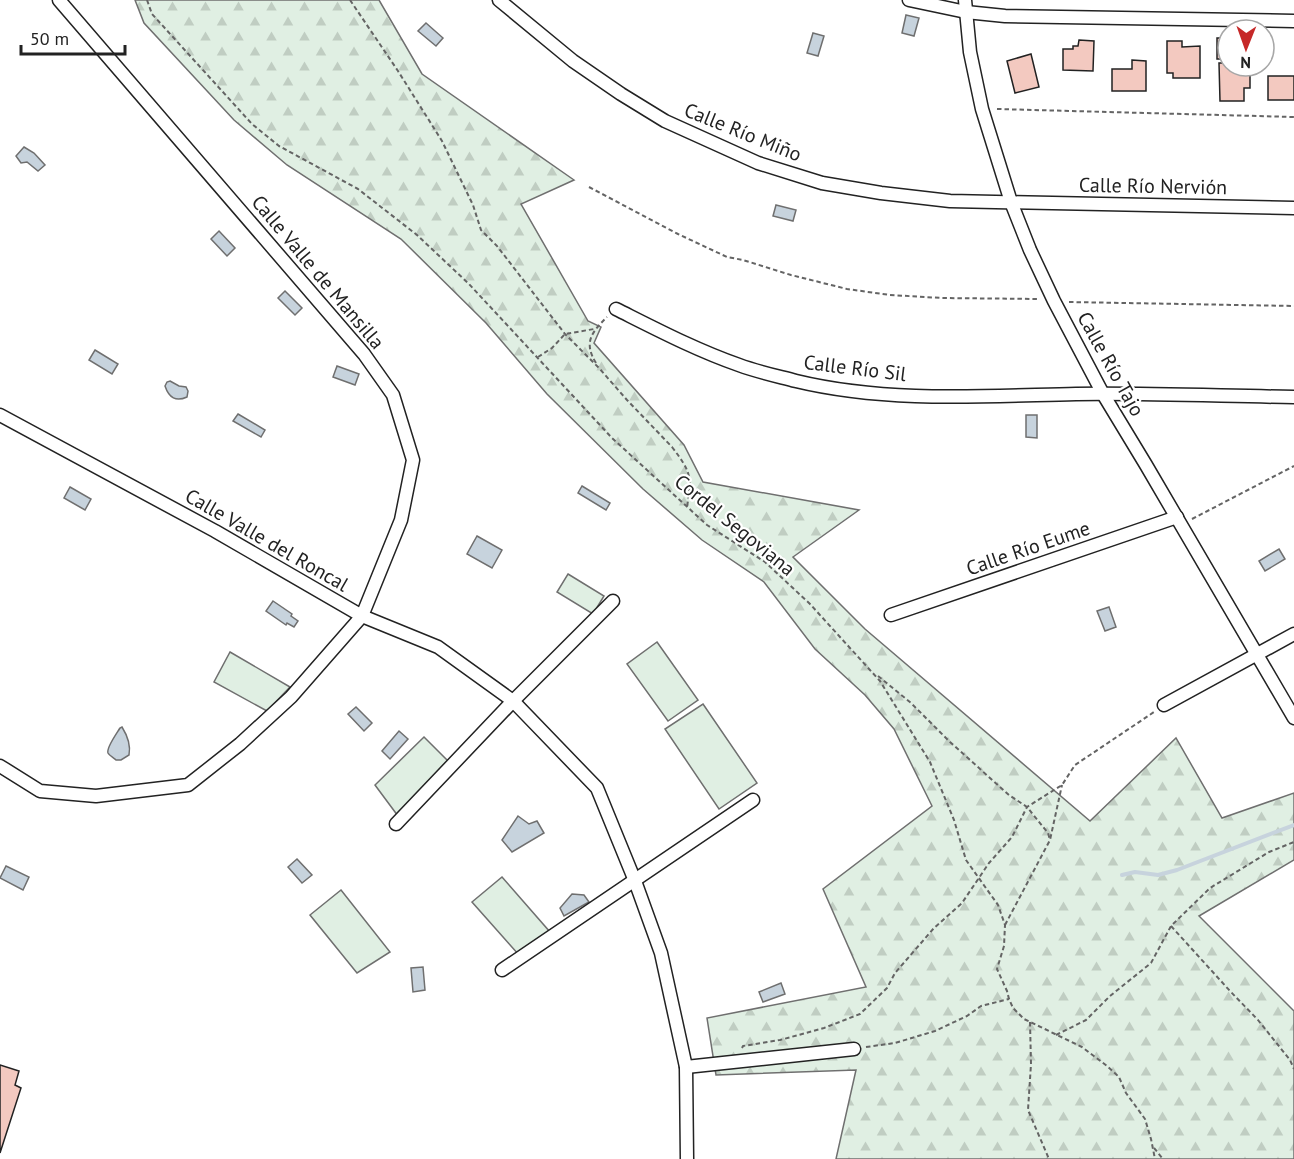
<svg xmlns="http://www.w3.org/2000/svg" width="1294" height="1159" font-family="'PT Sans',sans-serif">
<defs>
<pattern id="forest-firs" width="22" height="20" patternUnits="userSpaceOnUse" patternTransform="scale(1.5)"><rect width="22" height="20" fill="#e0efe3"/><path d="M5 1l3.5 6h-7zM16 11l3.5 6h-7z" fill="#c0cdc2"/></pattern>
</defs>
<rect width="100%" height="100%" fill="#fff"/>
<g fill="#e0efe3" stroke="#6f6f6f" stroke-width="1.5">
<path d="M 568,574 L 604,596 L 593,614 L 557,592 Z"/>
<path d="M 657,642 L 698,700 L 668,721 L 627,664 Z"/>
<path d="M 230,652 L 290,687 L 267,711 L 214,682 Z"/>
<path d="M 703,704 L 757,783 L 719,809 L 665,729 Z"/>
<path d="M 424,737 L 450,763 L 398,816 L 375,785 Z"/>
<path d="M 502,877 L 550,932 L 519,955 L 472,902 Z"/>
<path d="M 341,890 L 390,952 L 357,973 L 310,915 Z"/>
</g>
<path fill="url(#forest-firs)" stroke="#6f6f6f" stroke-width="1.5" d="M 135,0 L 379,0 L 422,74 L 574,180 L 521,204 L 588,321 L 601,327 L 594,343 L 684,445 L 703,482 L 859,510 L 793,557 L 865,629 L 1090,821 L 1176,738 L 1222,818 L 1294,793 L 1294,860 L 1199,916 L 1294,1011 L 1294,1159 L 836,1159 L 856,1070 L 716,1075 L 707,1018 L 866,987 L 823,889 L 932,806 L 894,729 L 865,695 L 815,649 L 764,582 L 702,540 L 643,489 L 547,394 L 486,323 L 401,239 L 287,165 L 234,120 L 144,23 Z"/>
<g fill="#c7d3dd" stroke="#6f6f6f" stroke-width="1.5">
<path d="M 906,15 L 919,18 L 914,36 L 902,33 Z"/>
<path d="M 426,23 L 443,38 L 436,46 L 418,31 Z"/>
<path d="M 813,33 L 824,36 L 818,56 L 807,53 Z"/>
<path d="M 24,147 L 34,153 L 45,165 L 38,171 L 27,162 L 21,163 L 16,156 Z"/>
<path d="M 776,205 L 796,210 L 793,221 L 773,216 Z"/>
<path d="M 219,231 L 235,248 L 227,256 L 211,239 Z"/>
<path d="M 285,291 L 302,308 L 295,315 L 278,298 Z"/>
<path d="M 95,350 L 118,364 L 112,374 L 89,360 Z"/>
<path d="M 337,366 L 359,374 L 355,385 L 333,377 Z"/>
<path d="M 170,381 L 179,386 L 186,387 L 188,391 L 187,397 C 176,402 169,398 165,386 L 167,382 Z"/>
<path d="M 238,414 L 265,430 L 261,437 L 233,421 Z"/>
<path d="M 1026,415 L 1037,415 L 1037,438 L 1026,437 Z"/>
<path d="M 582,486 L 610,503 L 606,510 L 578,493 Z"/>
<path d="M 70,487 L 91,499 L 85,510 L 64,498 Z"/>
<path d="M 477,536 L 502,550 L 492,568 L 467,554 Z"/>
<path d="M 1279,549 L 1285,559 L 1265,571 L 1259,561 Z"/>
<path d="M 273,601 L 292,614 L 291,616 L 298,621 L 294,627 L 287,623 L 286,625 L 266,611 Z"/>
<path d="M 1109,607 L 1116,627 L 1105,631 L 1097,611 Z"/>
<path d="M 356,707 L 372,723 L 364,731 L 348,714 Z"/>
<path d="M 122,727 C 127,735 131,745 129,755 L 121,760 L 116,760 C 115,759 109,755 108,753 C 106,748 117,733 120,728 Z"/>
<path d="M 399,731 L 408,739 L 390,759 L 382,751 Z"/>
<path d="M 518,816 L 529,824 L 537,821 L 544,833 L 512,852 L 502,840 Z"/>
<path d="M 297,859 L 312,875 L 302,883 L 288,867 Z"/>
<path d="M 6,866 L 29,877 L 23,890 L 0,878 Z"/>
<path d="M 572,894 L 584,895 L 589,902 L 564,916 L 560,908 Z"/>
<path d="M 423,967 L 425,990 L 413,992 L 411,968 Z"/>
<path d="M 781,983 L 785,994 L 763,1002 L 759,992 Z"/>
</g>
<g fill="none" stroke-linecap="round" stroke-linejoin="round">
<path stroke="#c7d3dd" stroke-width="4" d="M 1122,875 L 1135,872 L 1158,875 L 1177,870 L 1294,825"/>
</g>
<g fill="#f3c9c0" stroke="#222" stroke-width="1.5">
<rect x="1217" y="38" width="10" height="21"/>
<path d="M 1079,40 L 1094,41 L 1093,71 L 1063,70 L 1063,49 L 1073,49 L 1073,46 L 1078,46 Z"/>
<path d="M 1167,41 L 1182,41 L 1182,47 L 1200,46 L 1200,78 L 1173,78 L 1173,73 L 1167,73 Z"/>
<path d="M 1031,54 L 1039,87 L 1015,93 L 1007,61 Z"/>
<path d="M 1132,60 L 1146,61 L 1146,91 L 1112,91 L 1112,69 L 1132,69 Z"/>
<path d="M 1219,63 L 1228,63 L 1228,66 L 1250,66 L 1250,88 L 1244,88 L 1244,101 L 1220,101 Z"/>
<rect x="1268" y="76" width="26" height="24"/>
<path d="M 0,1065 L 19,1071 L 15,1085 L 21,1088 L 0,1153 Z"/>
</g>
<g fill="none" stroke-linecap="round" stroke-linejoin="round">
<defs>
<g id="street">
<path d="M 499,0 L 573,61 L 621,94 L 665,121 L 758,163 L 822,183 L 881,193 L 950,201 L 1294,208"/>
<path d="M 909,0 L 966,12 L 1005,16 L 1294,21"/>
<path d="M 965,0 L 970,52 L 982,109 L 1011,202 L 1030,250 L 1054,301 L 1103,394 L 1146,465 L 1294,718"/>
<path d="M 616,309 C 656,329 696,350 739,365 C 758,372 777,376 796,381 C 887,403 984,396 1076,394 C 1149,393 1221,396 1294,397"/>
<path d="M 0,415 L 215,531 L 362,616 L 438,647 L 513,701 L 597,788 L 635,881 L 661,953 L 686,1067 L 687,1159"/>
<path d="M 891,615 L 1177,517"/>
<path d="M 1164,705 L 1294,634"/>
<path d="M 0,766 L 40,791 L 96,796 L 188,785 L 240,744 L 291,697 L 362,616 L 401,520 L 413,460 L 393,395 L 364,354 L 59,0"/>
<path d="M 396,824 L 513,701 L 613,601"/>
<path d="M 502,970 L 753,800"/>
<path d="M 686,1067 L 854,1049"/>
</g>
</defs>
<use href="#street" stroke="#222" stroke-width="15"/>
<g stroke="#646464" stroke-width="2" stroke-dasharray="4.5 3" stroke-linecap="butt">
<path d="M 147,0 L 152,14 L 252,124 L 279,146 L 358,189 L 417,235 L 469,284 L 612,438 L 707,525 L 765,562 L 810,604 L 880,681 L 930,762 L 954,820 L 966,860 L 998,905 L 1005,925 L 1004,946 L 997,969 L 1007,991 L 1009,999 L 1013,1008 L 1024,1019 L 1082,1047 L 1107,1066 L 1119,1077 L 1126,1093 L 1145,1119 L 1151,1139 L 1155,1159"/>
<path d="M 350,0 L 398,71 L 442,141 L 473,205 L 481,230 L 497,246 L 565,334 L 599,368 L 627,400 L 672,447 C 691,472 692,476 687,507"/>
<path d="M 997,109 L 1294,117"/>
<path d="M 589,187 L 678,234 L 727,257 L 743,260 L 791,275 L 847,289 L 890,295 L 942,298 L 1039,299"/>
<path d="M 1069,302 L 1294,306"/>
<path d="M 538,357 L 552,348 L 565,334 L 594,329"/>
<path d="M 596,363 C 583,342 592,332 607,317"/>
<path d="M 1192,519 L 1294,466"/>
<path d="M 878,676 L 911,703 L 950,742 L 1009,795 L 1027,807 L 1048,833 L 1050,840"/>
<path d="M 1005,925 L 1050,840 L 1062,785"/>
<path d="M 1171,926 L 1230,991 L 1258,1020 L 1290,1060 L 1294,1069"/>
<path d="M 1030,1022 L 1031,1064 L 1028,1110 L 1049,1159"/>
<path d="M 1056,1035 L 1086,1020 L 1110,996 L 1151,963 L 1171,926 L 1210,888 L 1269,852 L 1294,842"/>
<path d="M 866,1047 L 895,1043 L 935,1031 L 967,1016 L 981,1006 L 1009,999"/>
<path d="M 742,1048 L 743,1046 L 780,1040 L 824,1028 L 860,1014 L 887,988 L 895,973 L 934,928 L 962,903 L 989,863 L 1012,837 L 1027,807 L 1062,785 L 1075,765 L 1154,712"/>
<path d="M 1154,1148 L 1163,1159"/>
</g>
<use href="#street" stroke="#fff" stroke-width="12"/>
</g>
<g text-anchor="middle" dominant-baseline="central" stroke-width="4.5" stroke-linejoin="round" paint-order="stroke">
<g font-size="20" fill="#222" stroke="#fff">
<text transform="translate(743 132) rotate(22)">Calle Río Miño</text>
<text transform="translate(1153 186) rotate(1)">Calle Río Nervión</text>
<text transform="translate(318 272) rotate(50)">Calle Valle de Mansilla</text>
<text transform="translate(1111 364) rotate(61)">Calle Río Tajo</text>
<text transform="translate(855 368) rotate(7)">Calle Río Sil</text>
<text transform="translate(735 525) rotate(39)">Cordel Segoviana</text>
<text transform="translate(267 540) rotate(30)">Calle Valle del Roncal</text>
<text transform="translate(1028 548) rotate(-19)">Calle Río Eume</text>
</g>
</g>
<g transform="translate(1246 48) rotate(181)"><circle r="28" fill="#ffffff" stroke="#a7a7a7" stroke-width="1.5"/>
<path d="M0-4.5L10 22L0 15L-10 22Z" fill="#c62828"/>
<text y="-9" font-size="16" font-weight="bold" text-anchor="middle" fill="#222222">N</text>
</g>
<path d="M21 45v9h104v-9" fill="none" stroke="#222222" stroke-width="3"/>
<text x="30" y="45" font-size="18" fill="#222222" stroke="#ffffff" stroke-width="4.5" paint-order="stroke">50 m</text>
</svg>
